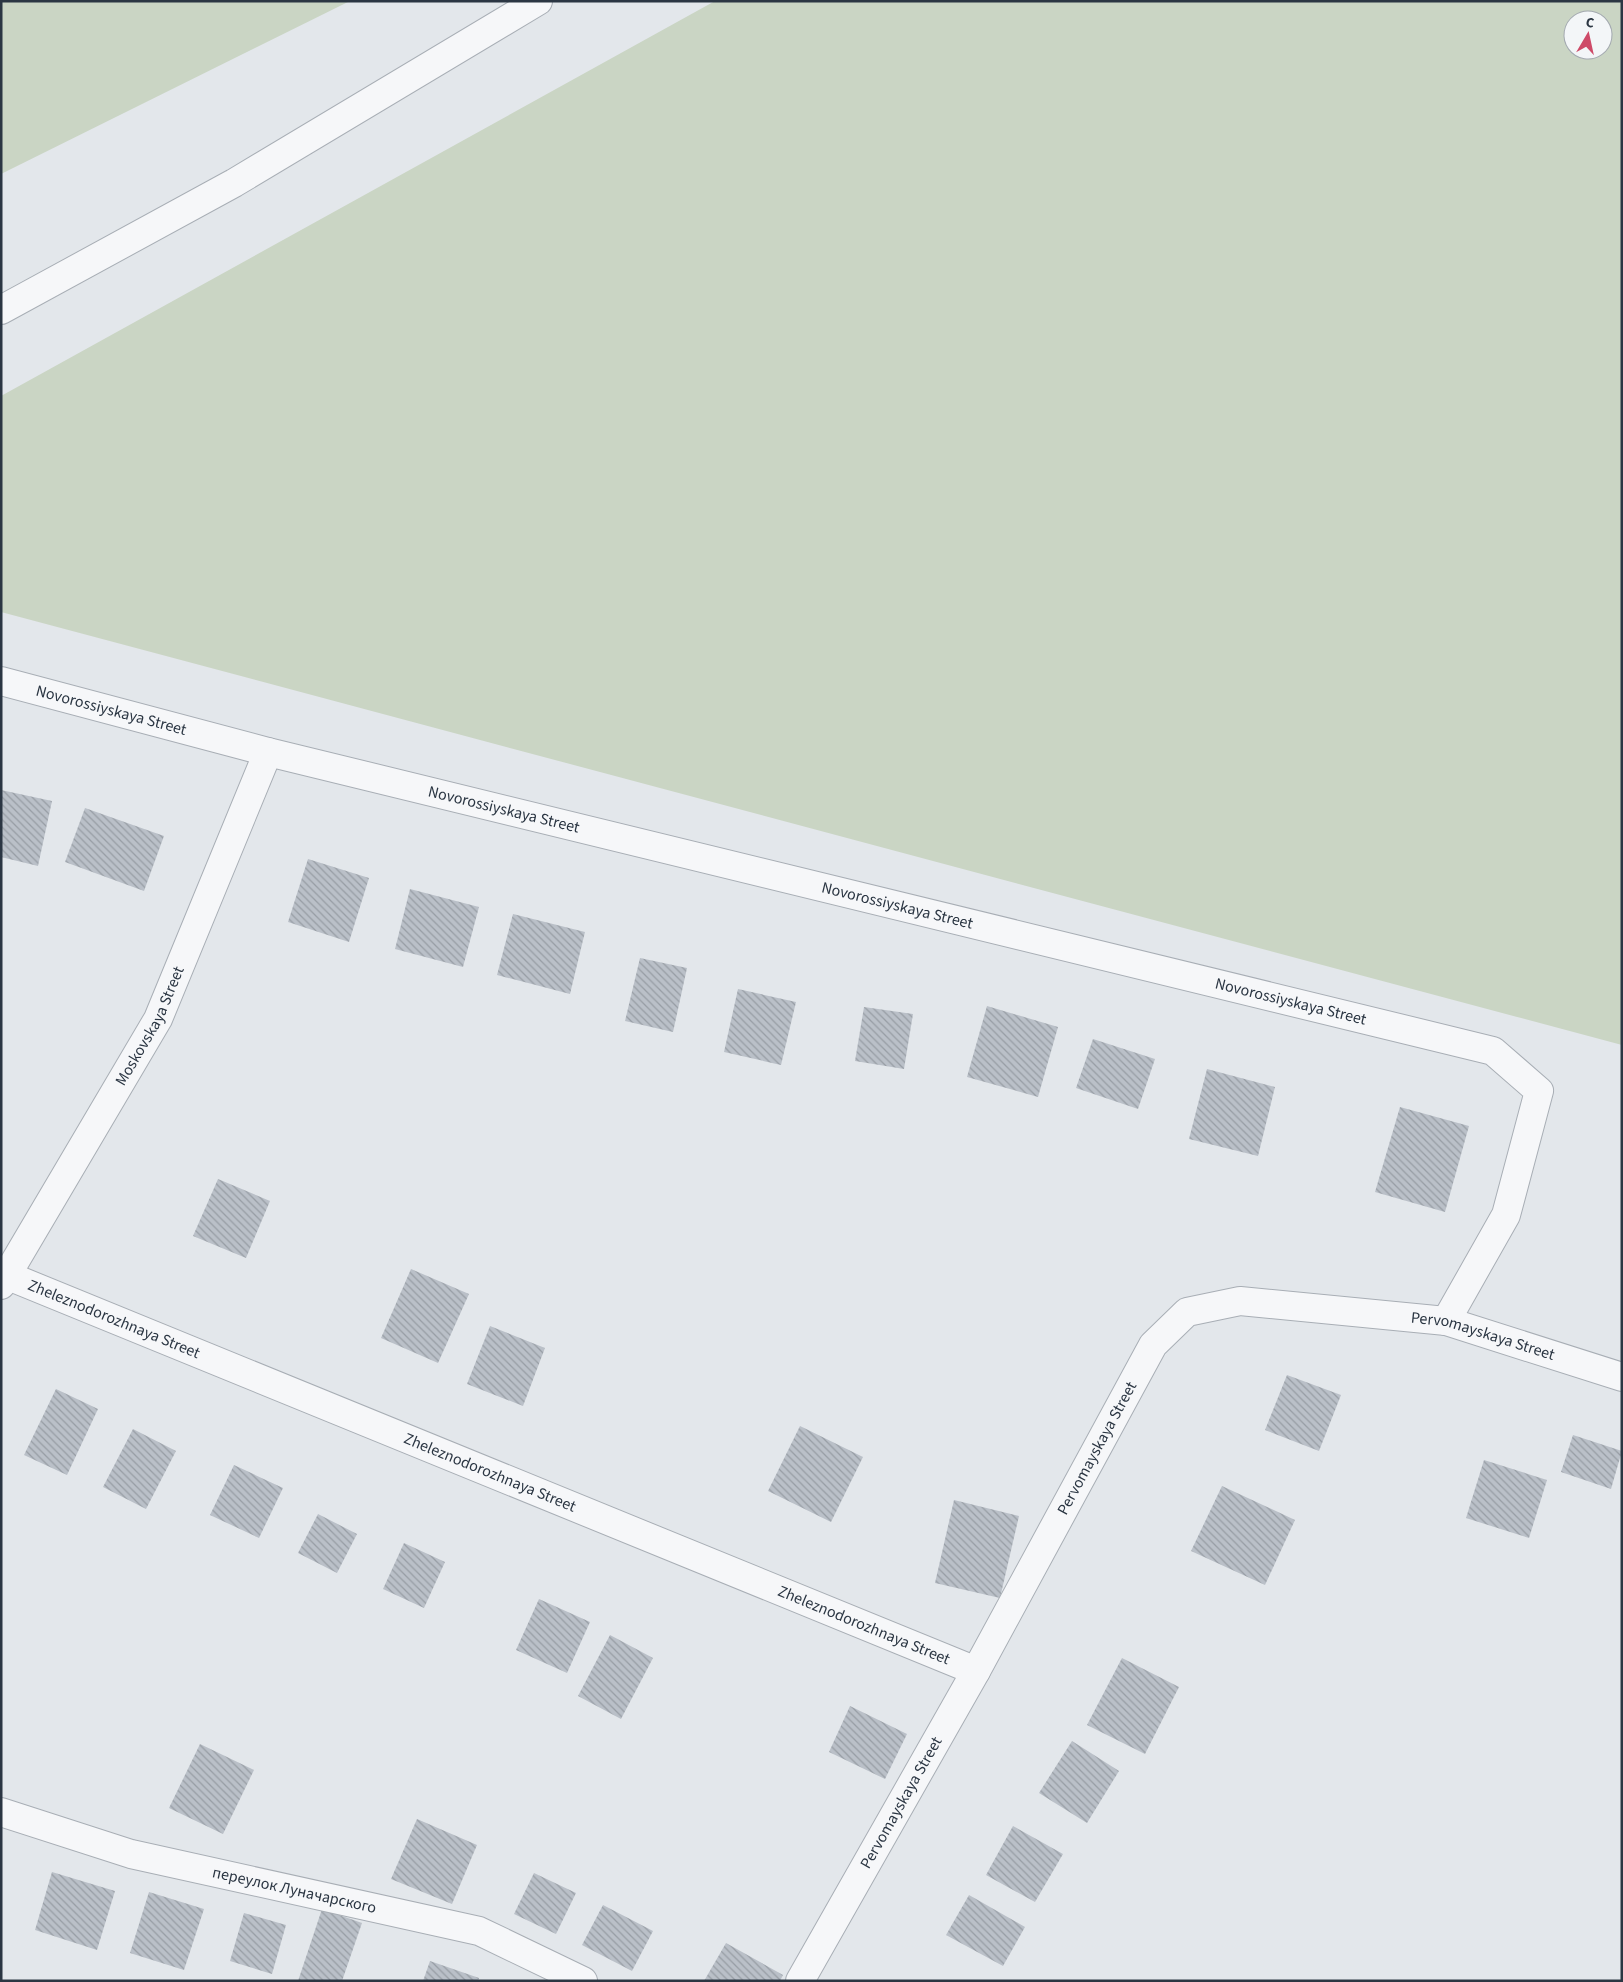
<svg xmlns="http://www.w3.org/2000/svg" width="1623" height="1982" font-family="'Source Sans 3',sans-serif">
<defs>
<pattern id="building-back-hatch" width="6" height="6" patternUnits="userSpaceOnUse" patternTransform="scale(1.25)"><rect width="6" height="6" fill="#bac0c8"/><path d="M-1 5l2 2M0 0l6 6M5-1l2 2" fill="none" stroke="#979da4"/></pattern>
</defs>
<rect width="100%" height="100%" fill="#e3e7eb"/>
<g fill="#cad5c4" fill-rule="evenodd">
<path d="M 1,1 L 350,1 L 1,174 Z"/>
<path d="M 715,1 L 1622,1 L 1622,1045 L 1,612 L 1,396 ZM 1573,20 L 1603,20 L 1603,50 L 1573,50 Z"/>
</g>
<g fill="url(#building-back-hatch)">
<path d="M 1,790 L 52,801 L 38,866 L 1,857 Z"/>
<path d="M 85,808 L 164,836 L 144,891 L 65,862 Z"/>
<path d="M 308,859 L 369,878 L 349,942 L 288,922 Z"/>
<path d="M 410,889 L 479,907 L 463,967 L 395,949 Z"/>
<path d="M 513,914 L 585,932 L 570,994 L 497,975 Z"/>
<path d="M 640,958 L 687,968 L 673,1032 L 625,1021 Z"/>
<path d="M 738,989 L 796,1002 L 781,1065 L 724,1052 Z"/>
<path d="M 987,1006 L 1058,1027 L 1038,1097 L 967,1077 Z"/>
<path d="M 864,1007 L 913,1014 L 904,1069 L 855,1061 Z"/>
<path d="M 1093,1039 L 1155,1059 L 1138,1109 L 1076,1088 Z"/>
<path d="M 1207,1069 L 1275,1087 L 1258,1156 L 1189,1139 Z"/>
<path d="M 1400,1107 L 1469,1126 L 1445,1212 L 1375,1192 Z"/>
<path d="M 218,1179 L 270,1201 L 246,1258 L 193,1236 Z"/>
<path d="M 411,1269 L 469,1294 L 438,1363 L 381,1338 Z"/>
<path d="M 490,1326 L 545,1348 L 523,1406 L 467,1384 Z"/>
<path d="M 1287,1375 L 1341,1395 L 1319,1451 L 1265,1430 Z"/>
<path d="M 56,1389 L 98,1409 L 67,1475 L 24,1455 Z"/>
<path d="M 800,1426 L 863,1457 L 831,1522 L 768,1491 Z"/>
<path d="M 133,1429 L 176,1451 L 146,1509 L 103,1487 Z"/>
<path d="M 1573,1435 L 1622,1451 L 1611,1489 L 1561,1472 Z"/>
<path d="M 1484,1460 L 1547,1480 L 1529,1538 L 1466,1518 Z"/>
<path d="M 234,1465 L 283,1488 L 259,1538 L 210,1515 Z"/>
<path d="M 1222,1486 L 1295,1520 L 1265,1585 L 1191,1551 Z"/>
<path d="M 954,1500 L 1019,1516 L 1000,1598 L 935,1583 Z"/>
<path d="M 318,1514 L 357,1534 L 337,1573 L 298,1553 Z"/>
<path d="M 404,1543 L 445,1562 L 424,1608 L 383,1589 Z"/>
<path d="M 539,1599 L 590,1622 L 567,1673 L 516,1650 Z"/>
<path d="M 610,1635 L 653,1658 L 621,1719 L 578,1696 Z"/>
<path d="M 1122,1658 L 1179,1687 L 1145,1754 L 1087,1725 Z"/>
<path d="M 850,1706 L 907,1734 L 885,1779 L 829,1752 Z"/>
<path d="M 1072,1741 L 1119,1771 L 1087,1823 L 1039,1793 Z"/>
<path d="M 200,1744 L 254,1770 L 223,1834 L 169,1808 Z"/>
<path d="M 417,1819 L 477,1845 L 452,1904 L 391,1879 Z"/>
<path d="M 1013,1826 L 1063,1854 L 1035,1902 L 986,1875 Z"/>
<path d="M 52,1872 L 115,1891 L 97,1950 L 35,1930 Z"/>
<path d="M 534,1873 L 576,1893 L 556,1934 L 514,1914 Z"/>
<path d="M 149,1892 L 204,1909 L 184,1970 L 130,1953 Z"/>
<path d="M 969,1895 L 1025,1927 L 1003,1966 L 946,1935 Z"/>
<path d="M 603,1905 L 653,1931 L 632,1971 L 582,1945 Z"/>
<path d="M 322,1909 L 362,1923 L 342,1981 L 298,1981 Z"/>
<path d="M 244,1913 L 286,1925 L 272,1974 L 230,1961 Z"/>
<path d="M 726,1943 L 783,1975 L 780,1981 L 704,1981 Z"/>
<path d="M 430,1961 L 479,1978 L 478,1981 L 423,1981 Z"/>
</g>
<g fill="none" stroke-linecap="round" stroke-linejoin="round">
<defs>
<g id="minor">
<path d="M 1,310 L 234,183 L 538,1"/>
<path id="s1" d="M 1,681 L 268,752 L 1493,1051 L 1539,1091 L 1506,1215 L 1446,1321"/>
<path id="s2" d="M 1,1273 L 976,1671"/>
<path id="s3" d="M 1,1285 L 158,1019 L 268,752"/>
<path id="s4" d="M 1,1812 L 131,1854 L 479,1931 L 583,1981"/>
<path id="s5" d="M 800,1981 L 976,1671 L 1153,1345 L 1187,1312 L 1240,1301 L 1446,1321 L 1622,1377"/>
</g>
</defs>
<use href="#minor" stroke="#a8aeb5" stroke-width="30"/>
<use href="#minor" stroke="#f6f7f9" stroke-width="28"/>
</g>
<g text-anchor="middle" dominant-baseline="central" stroke-width="4.5" stroke-linejoin="round" paint-order="stroke">
<g font-size="16" fill="#2b3643" stroke="#f3f6f8">
<text stroke="none"><textPath href="#s1" startOffset="114">Novorossiyskaya Street</textPath></text>
<text stroke="none"><textPath href="#s1" startOffset="519">Novorossiyskaya Street</textPath></text>
<text stroke="none"><textPath href="#s1" startOffset="924">Novorossiyskaya Street</textPath></text>
<text stroke="none"><textPath href="#s1" startOffset="1329">Novorossiyskaya Street</textPath></text>
<text stroke="none"><textPath href="#s3" startOffset="299">Moskovskaya Street</textPath></text>
<text stroke="none"><textPath href="#s2" startOffset="122">Zheleznodorozhnaya Street</textPath></text>
<text stroke="none"><textPath href="#s5" startOffset="1075">Pervomayskaya Street</textPath></text>
<text stroke="none"><textPath href="#s5" startOffset="610">Pervomayskaya Street</textPath></text>
<text stroke="none"><textPath href="#s2" startOffset="528">Zheleznodorozhnaya Street</textPath></text>
<text stroke="none"><textPath href="#s2" startOffset="932">Zheleznodorozhnaya Street</textPath></text>
<text stroke="none"><textPath href="#s5" startOffset="205">Pervomayskaya Street</textPath></text>
<text stroke="none"><textPath href="#s4" startOffset="304">переулок Луначарского</textPath></text>
</g>
</g>
<rect width="1623" height="1982" fill="none" stroke="#2b3643" stroke-width="5"/>
<g transform="translate(1588 35) rotate(9)"><circle r="24" fill="#f3f6f8" stroke="#a3a9b0"/>
<path d="M0-4L9 19L0 12L-9 19Z" fill="#ce4a68"/>
<text y="-8" font-size="14" font-weight="bold" text-anchor="middle" fill="#2b3643">С</text>
</g>
</svg>
